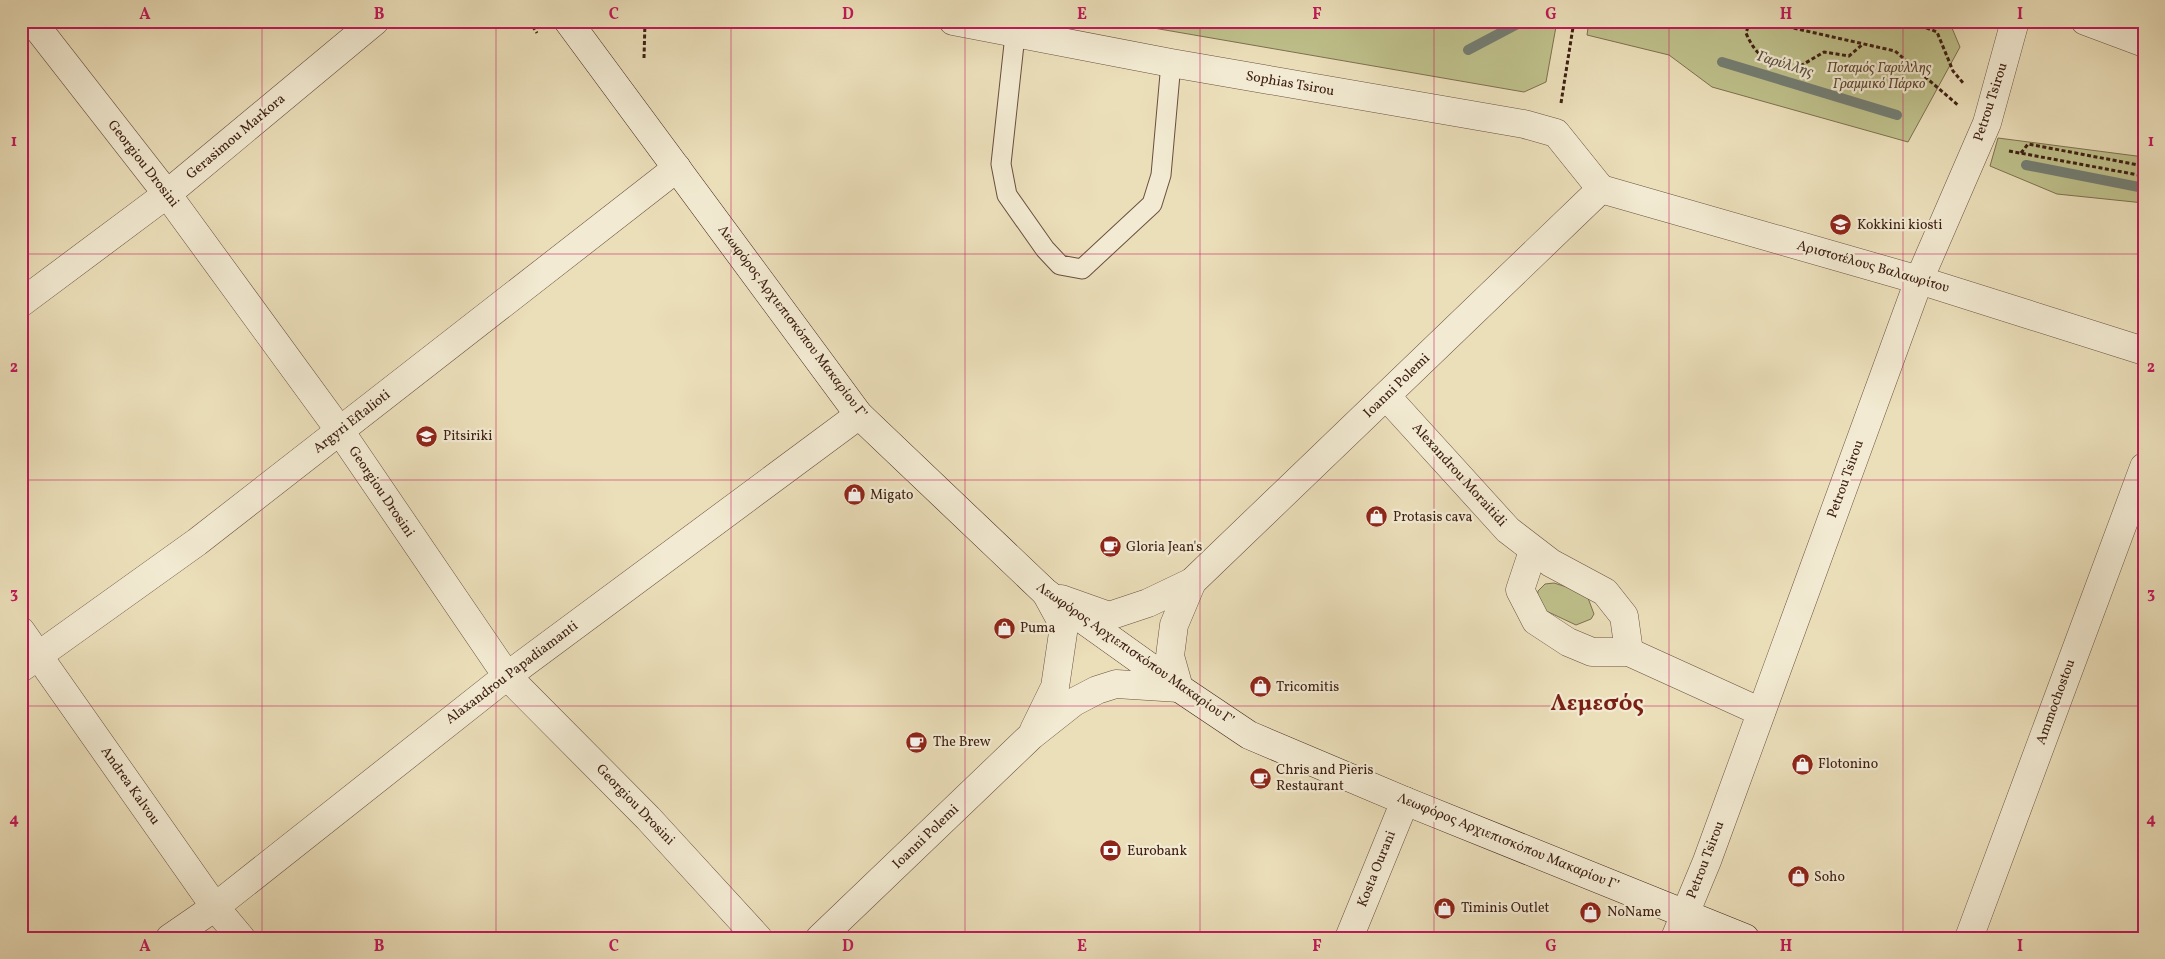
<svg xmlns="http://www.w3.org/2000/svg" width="2165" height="959" font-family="Vollkorn,serif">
<rect width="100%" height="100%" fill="#ebdfba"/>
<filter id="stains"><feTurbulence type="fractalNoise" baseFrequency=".004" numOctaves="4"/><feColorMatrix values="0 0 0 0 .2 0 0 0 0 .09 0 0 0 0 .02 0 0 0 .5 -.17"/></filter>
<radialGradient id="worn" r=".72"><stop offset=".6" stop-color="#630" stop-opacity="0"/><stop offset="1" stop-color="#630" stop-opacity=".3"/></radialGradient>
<g fill="#bec08b" stroke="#7e7050">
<path d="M 1113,21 L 1557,21 L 1546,82 L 1524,92 Z"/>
<path d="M 1589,21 L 1949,21 L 1960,47 L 1908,142 L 1712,87 L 1669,55 L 1587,35 Z"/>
<path d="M 1998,138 L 2144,157 L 2144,203 L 2057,194 L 1990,166 Z"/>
<path d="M 1554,583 L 1570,588 L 1588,598 L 1594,614 L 1591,619 L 1576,625 L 1542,609 L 1537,599 L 1538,591 L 1545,584 Z"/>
</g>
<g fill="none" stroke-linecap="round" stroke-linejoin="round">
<g stroke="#747e73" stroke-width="10">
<path d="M 1468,50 L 1523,21"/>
<path d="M 1722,62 L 1897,115"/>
<path d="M 2026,165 L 2144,188"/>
</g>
<defs>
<path id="service" d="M 1015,35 L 1001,164 L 1007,195 L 1045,249 L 1060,265 L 1082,269 L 1152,204 L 1161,175 L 1171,63"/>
<g id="minor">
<path d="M 32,21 L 167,194 L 340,431 L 507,676 L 648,818 L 758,938"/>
<path d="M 953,21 L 1171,63 L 1524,124 L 1556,133 L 1601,189"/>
<path d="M 2085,21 L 2144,43"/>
<path d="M 1601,189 L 1919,280 L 2144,351"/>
<path d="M 21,303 L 167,194 L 375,21"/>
<path d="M 1387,397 L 1508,530 L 1551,563 L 1605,592 L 1624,616 L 1629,652"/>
<path d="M 1533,551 L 1520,590 L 1536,621 L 1568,642 L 1592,652 L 1629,652 L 1761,712"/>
<path d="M 1061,599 L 1109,616 L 1148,603 L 1192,582 L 1601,189"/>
<path d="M 21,631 L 215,907 L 241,938"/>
<path d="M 21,668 L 197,542 L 677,168"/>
<path d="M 1034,730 L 1055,687 L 1064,626 L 1046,593"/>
<path d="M 170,938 L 215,907 L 507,676 L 859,415"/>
<path d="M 820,938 L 1031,736 L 1074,702 L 1097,690 L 1116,684 L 1179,688 L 1170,656 L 1174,625 L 1192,582"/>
<path d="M 1349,938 L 1405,801"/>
<path d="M 1969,938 L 2144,467"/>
</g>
<path id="tertiary" d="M 1675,938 L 1707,861 L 1919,280 L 1987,123 L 2015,21"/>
<path id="secondary" d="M 568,21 L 859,415 L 1046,593 L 1179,688 L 1249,735 L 1405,801 L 1745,938"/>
</defs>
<use href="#service" stroke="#6a503e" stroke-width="21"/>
<use href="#minor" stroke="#6a503e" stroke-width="29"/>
<use href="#tertiary" stroke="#6a503e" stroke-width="29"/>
<use href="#secondary" stroke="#3f2014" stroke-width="29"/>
<g stroke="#3f2014" stroke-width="3" stroke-dasharray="4 2.5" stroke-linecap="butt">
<path d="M 529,21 L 537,33"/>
<path d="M 1750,21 L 1746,33 C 1757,59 1768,60 1792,71 L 1824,52 L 1849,56 L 1863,44"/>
<path d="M 1762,21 L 1895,51 L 1959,106"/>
<path d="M 1908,21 L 1937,32 L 1953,71 L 1964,84"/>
<path d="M 644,58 L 645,21"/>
<path d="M 1561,103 L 1574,21"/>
<path d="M 2009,151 L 2144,176"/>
<path d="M 2021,153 L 2028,144 L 2144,166"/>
</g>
<use href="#service" stroke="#f2ead2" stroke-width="19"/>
<use href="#minor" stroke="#f2ead2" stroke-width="28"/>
<use href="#tertiary" stroke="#f2ead2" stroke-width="28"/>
<use href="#secondary" stroke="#f2ead2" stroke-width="28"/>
</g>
<path fill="none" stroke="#c2185b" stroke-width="1" stroke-opacity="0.55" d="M 262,21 L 262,938M 496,21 L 496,938M 731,21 L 731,938M 965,21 L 965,938M 1200,21 L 1200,938M 1434,21 L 1434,938M 1669,21 L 1669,938M 1903,21 L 1903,938M 21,254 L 2144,254M 21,480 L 2144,480M 21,706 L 2144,706"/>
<defs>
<symbol id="school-disc" viewBox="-11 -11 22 22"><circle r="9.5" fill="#8f2418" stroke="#f2ead2"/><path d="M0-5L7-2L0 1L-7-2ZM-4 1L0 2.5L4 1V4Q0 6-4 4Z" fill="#fff"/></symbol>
<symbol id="shop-disc" viewBox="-11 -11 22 22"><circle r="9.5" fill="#8f2418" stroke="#f2ead2"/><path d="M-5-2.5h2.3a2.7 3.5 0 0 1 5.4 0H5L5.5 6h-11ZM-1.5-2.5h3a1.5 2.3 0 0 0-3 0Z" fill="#fff"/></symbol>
<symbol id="cafe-disc" viewBox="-11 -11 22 22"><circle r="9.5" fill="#8f2418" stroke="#f2ead2"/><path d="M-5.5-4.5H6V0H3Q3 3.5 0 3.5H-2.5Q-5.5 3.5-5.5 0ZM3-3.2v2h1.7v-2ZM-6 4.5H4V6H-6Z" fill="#fff"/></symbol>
<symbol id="bank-disc" viewBox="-11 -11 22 22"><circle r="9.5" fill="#8f2418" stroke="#f2ead2"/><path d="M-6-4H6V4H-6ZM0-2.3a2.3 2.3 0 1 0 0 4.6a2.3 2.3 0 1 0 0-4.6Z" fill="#fff"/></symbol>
</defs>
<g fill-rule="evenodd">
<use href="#school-disc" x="1828" y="212" width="25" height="25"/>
<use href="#school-disc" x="414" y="424" width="25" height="25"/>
<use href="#shop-disc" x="842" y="482" width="25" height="25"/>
<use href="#shop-disc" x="1364" y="504" width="25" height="25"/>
<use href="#cafe-disc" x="1098" y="534" width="25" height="25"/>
<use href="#shop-disc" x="992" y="616" width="25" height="25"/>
<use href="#shop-disc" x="1248" y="674" width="25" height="25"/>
<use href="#cafe-disc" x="904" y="730" width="25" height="25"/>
<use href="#shop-disc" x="1790" y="752" width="25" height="25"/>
<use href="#cafe-disc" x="1248" y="766" width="25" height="25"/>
<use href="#bank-disc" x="1098" y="838" width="25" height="25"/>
<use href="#shop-disc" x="1786" y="864" width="25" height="25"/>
<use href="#shop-disc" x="1432" y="896" width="25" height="25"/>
<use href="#shop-disc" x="1578" y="900" width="25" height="25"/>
</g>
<g text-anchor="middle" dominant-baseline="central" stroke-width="4.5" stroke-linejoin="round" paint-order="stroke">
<g font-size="14" font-style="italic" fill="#5f4832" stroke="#f2ead2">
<text x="1879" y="68">Ποταμός Γαρύλλης<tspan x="1879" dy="16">Γραμμικό Πάρκο</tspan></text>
</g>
<g font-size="14" fill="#3f2014" stroke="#f2ead2">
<text transform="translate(1290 84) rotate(10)">Sophias Tsirou</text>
<text transform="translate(1991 102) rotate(-72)">Petrou Tsirou</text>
<text transform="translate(236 137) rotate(-40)">Gerasimou Markora</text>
<text transform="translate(143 164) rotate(52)">Georgiou Drosini</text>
<text transform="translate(1873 267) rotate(16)">Αριστοτέλους Βαλαωρίτου</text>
<text transform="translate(792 322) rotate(53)">Λεωφόρος Αρχιεπισκόπου Μακαρίου Γ’</text>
<text transform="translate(1397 386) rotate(-44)">Ioanni Polemi</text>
<text transform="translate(352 422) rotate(-38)">Argyri Eftalioti</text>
<text transform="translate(1459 475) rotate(48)">Alexandrou Moraitidi</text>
<text transform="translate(1846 479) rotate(-70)">Petrou Tsirou</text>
<text transform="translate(381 492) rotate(56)">Georgiou Drosini</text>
<text transform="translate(1135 654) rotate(35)">Λεωφόρος Αρχιεπισκόπου Μακαρίου Γ’</text>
<text transform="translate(512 673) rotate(-37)">Alaxandrou Papadiamanti</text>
<text transform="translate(2056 702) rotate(-70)">Ammochostou</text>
<text transform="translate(130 786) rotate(55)">Andrea Kalvou</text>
<text transform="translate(635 805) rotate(46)">Georgiou Drosini</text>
<text transform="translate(926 837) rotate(-44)">Ioanni Polemi</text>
<text transform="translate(1508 842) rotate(22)">Λεωφόρος Αρχιεπισκόπου Μακαρίου Γ’</text>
<text transform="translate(1706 860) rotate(-69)">Petrou Tsirou</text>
<text transform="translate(1377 869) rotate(-68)">Kosta Ourani</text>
</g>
<g font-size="14" fill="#3f2014" stroke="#f2ead2" text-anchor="start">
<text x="1857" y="225">Kokkini kiosti</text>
<text x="443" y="436">Pitsiriki</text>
<text x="870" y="495">Migato</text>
<text x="1393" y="517">Protasis cava</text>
<text x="1126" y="547">Gloria Jean's</text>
<text x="1020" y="628">Puma</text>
<text x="1276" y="687">Tricomitis</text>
<text x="933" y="742">The Brew</text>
<text x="1818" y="764">Flotonino</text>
<text x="1276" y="770">Chris and Pieris<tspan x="1276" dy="16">Restaurant</tspan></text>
<text x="1127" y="851">Eurobank</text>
<text x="1814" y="877">Soho</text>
<text x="1461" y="908">Timinis Outlet</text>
<text x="1607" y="912">NoName</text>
</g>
<g font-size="15" font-style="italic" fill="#5a4f44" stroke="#f2ead2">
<text transform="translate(1785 65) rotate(17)">Γαρύλλης</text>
</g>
<g font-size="24" font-weight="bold" fill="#7a1f14" stroke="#f2ead2">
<text x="1597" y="704">Λεμεσός</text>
</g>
</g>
<rect width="2165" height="959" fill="none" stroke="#ebdfba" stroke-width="55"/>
<rect x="28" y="28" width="2110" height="904" fill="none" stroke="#c2185b" stroke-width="2"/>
<g font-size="16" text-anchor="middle" font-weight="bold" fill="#c2185b">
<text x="145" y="19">A</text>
<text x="379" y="19">B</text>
<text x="614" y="19">C</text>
<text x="848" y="19">D</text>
<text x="1082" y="19">E</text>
<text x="1317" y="19">F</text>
<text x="1551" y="19">G</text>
<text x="1786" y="19">H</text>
<text x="2020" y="19">I</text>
<text x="14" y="146">1</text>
<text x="2151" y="146">1</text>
<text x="14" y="372">2</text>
<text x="2151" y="372">2</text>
<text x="14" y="598">3</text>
<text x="2151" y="598">3</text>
<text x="14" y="824">4</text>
<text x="2151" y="824">4</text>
<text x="145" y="951">A</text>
<text x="379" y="951">B</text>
<text x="614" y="951">C</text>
<text x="848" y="951">D</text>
<text x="1082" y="951">E</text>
<text x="1317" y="951">F</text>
<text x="1551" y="951">G</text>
<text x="1786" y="951">H</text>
<text x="2020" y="951">I</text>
</g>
<rect width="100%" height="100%" filter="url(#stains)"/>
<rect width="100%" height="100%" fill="url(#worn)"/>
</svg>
